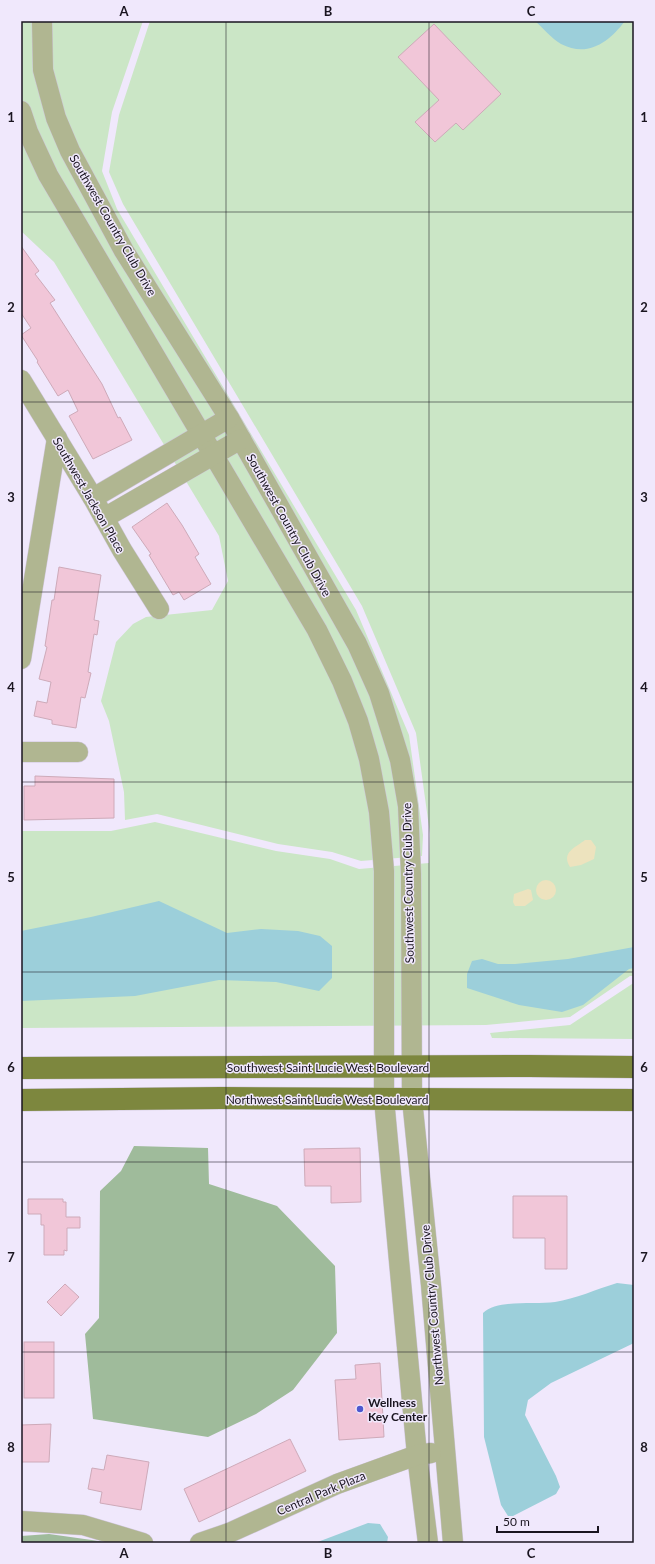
<svg xmlns="http://www.w3.org/2000/svg" width="655" height="1564" font-family="Lato,sans-serif">
<rect width="100%" height="100%" fill="#f0e8fc"/>
<g fill="#cbe6c6">
<path d="M 21,21 L 143,21 L 112,112 L 102,171 L 117,209 L 356,610 L 409,735 L 423,835 L 422,856 L 361,861 L 332,852 L 278,844 L 157,814 L 125,820 L 124,792 L 109,721 L 101,701 L 116,642 L 133,624 L 146,617 L 212,610 L 228,581 L 219,536 L 54,262 L 21,231 Z"/>
<path d="M 150,21 L 634,21 L 634,976 L 630,976 L 570,1017 L 486,1025 L 21,1028 L 21,831 L 111,831 L 155,822 L 276,851 L 330,859 L 359,869 L 429,863 L 430,834 L 416,733 L 362,606 L 123,204 L 109,172 L 119,115 Z"/>
<path d="M 632,984 L 634,984 L 634,1039 L 492,1038 L 490,1033 L 570,1025 Z"/>
</g>
<g fill="#9fbb9b">
<path d="M 134,1146 L 208,1148 L 209,1184 L 277,1206 L 335,1266 L 337,1333 L 293,1390 L 256,1414 L 208,1437 L 93,1419 L 85,1334 L 99,1318 L 100,1191 L 121,1171 Z"/>
<path d="M 49,1534 L 113,1543 L 21,1543 L 21,1536 Z"/>
</g>
<g fill="#ede3be">
<path d="M 585,840 L 591,840 L 596,847 L 594,859 L 581,865 L 570,867 C 561,852 575,848 585,840 Z"/>
<circle cx="546" cy="890" r="10"/>
<path d="M 528,889 L 531,890 L 533,900 L 525,906 L 515,906 L 513,902 L 514,894 Z"/>
</g>
<g fill="#9ccfda">
<path d="M 535,21 L 625,21 C 609,42 588,58 561,44 C 552,39 543,28 535,21 Z"/>
<path d="M 159,901 L 227,933 L 261,929 L 298,931 L 320,936 L 332,946 L 332,978 L 319,991 L 276,982 L 219,980 L 135,996 L 21,1001 L 21,931 L 91,917 Z"/>
<path d="M 634,947 L 634,968 L 629,969 L 583,1005 L 562,1012 L 519,1005 L 467,988 L 467,974 L 472,961 L 482,959 L 498,964 L 515,964 L 568,959 Z"/>
<path d="M 617,1283 L 634,1285 L 634,1343 L 551,1383 L 528,1400 L 525,1415 L 556,1476 L 560,1487 L 556,1494 L 513,1516 L 508,1516 L 501,1505 L 484,1437 L 483,1313 C 497,1299 535,1305 555,1302 C 575,1299 597,1289 617,1283 Z"/>
<path d="M 368,1523 L 380,1524 L 388,1537 L 387,1543 L 315,1543 Z"/>
</g>
<g fill="#f1c6d8" stroke="#ceaab9">
<path d="M 434,24 L 501,94 L 463,130 L 456,123 L 435,142 L 415,122 L 439,100 L 398,57 Z"/>
<path d="M 21,246 L 39,271 L 35,274 L 55,300 L 50,303 L 102,384 L 118,418 L 120,417 L 132,440 L 93,459 L 69,416 L 78,411 L 68,390 L 58,396 L 37,362 L 38,361 L 21,335 L 31,328 L 21,313 Z"/>
<path d="M 167,503 L 182,525 L 199,554 L 195,557 L 211,584 L 184,600 L 179,592 L 173,595 L 149,555 L 151,554 L 132,527 Z"/>
<path d="M 59,567 L 101,575 L 94,620 L 99,621 L 97,635 L 94,634 L 88,672 L 91,673 L 85,698 L 81,697 L 76,728 L 52,724 L 52,720 L 34,716 L 37,701 L 47,703 L 51,682 L 39,679 L 47,647 L 45,646 L 52,600 L 54,600 Z"/>
<path d="M 35,776 L 114,779 L 114,818 L 24,820 L 24,786 L 35,786 Z"/>
<path d="M 360,1148 L 361,1202 L 331,1203 L 331,1186 L 305,1186 L 304,1149 Z"/>
<path d="M 513,1196 L 567,1196 L 567,1269 L 545,1269 L 545,1238 L 513,1238 Z"/>
<path d="M 28,1199 L 63,1199 L 63,1202 L 66,1202 L 66,1217 L 80,1217 L 80,1228 L 67,1228 L 67,1251 L 64,1250 L 64,1255 L 44,1255 L 44,1225 L 41,1225 L 41,1214 L 28,1214 Z"/>
<path d="M 65,1284 L 79,1297 L 61,1316 L 47,1302 Z"/>
<rect x="24" y="1342" width="30" height="56"/>
<path d="M 380,1363 L 384,1437 L 339,1440 L 335,1380 L 356,1379 L 355,1365 Z"/>
<path d="M 51,1424 L 49,1462 L 21,1462 L 21,1425 Z"/>
<path d="M 290,1439 L 306,1471 L 199,1522 L 184,1489 Z"/>
<path d="M 107,1455 L 149,1462 L 141,1510 L 100,1503 L 102,1492 L 88,1489 L 92,1468 L 104,1470 Z"/>
</g>
<g fill="none" stroke-linecap="round" stroke-linejoin="round">
<defs>
<g id="minor">
<path d="M 42,21 L 43,70 L 56,118 L 70,151 L 124,251 L 229,418 L 357,644 L 379,693 L 400,760 L 408,806 L 411,874 L 412,1099 L 431,1285 L 453,1543"/>
<path d="M 21,111 L 28,132 L 48,175 L 317,630 L 342,681 L 358,721 L 369,759 L 379,812 L 384,871 L 384,1099 L 417,1455 L 428,1543"/>
<path d="M 21,380 L 93,498 L 122,550 L 159,609"/>
<path d="M 93,498 L 229,418"/>
<path d="M 104,518 L 241,439"/>
<path d="M 21,659 L 57,438"/>
<path d="M 21,752 L 78,752"/>
<path d="M 21,1521 L 83,1525 L 143,1543"/>
<path d="M 200,1543 L 229,1533 L 337,1484 L 417,1455 L 431,1453"/>
</g>
<g id="major">
<path d="M 21,1068 L 529,1066 L 634,1067"/>
<path d="M 21,1100 L 221,1098 L 634,1100"/>
</g>
</defs>
<use href="#minor" stroke="#cec6d9" stroke-width="21"/>
<use href="#major" stroke="#cec6d9" stroke-width="23"/>
<use href="#minor" stroke="#b0b691" stroke-width="20"/>
<use href="#major" stroke="#7d873e" stroke-width="22"/>
</g>
<path fill="none" stroke="#1a1520" stroke-width="1" stroke-opacity="0.55" d="M 226,21 L 226,1543M 429,21 L 429,1543M 21,212 L 634,212M 21,402 L 634,402M 21,592 L 634,592M 21,782 L 634,782M 21,972 L 634,972M 21,1162 L 634,1162M 21,1352 L 634,1352"/>
<circle fill="#4d58ce" stroke="#f0e8fc" stroke-width="1.5" cx="360" cy="1409" r="4"/>
<g text-anchor="middle" dominant-baseline="central" stroke-width="3" stroke-linejoin="round" paint-order="stroke">
<g font-size="12" fill="#1a1520" stroke="#f0e8fc">
<text transform="translate(113 225) rotate(60)">Southwest Country Club Drive</text>
<text transform="translate(89 495) rotate(60)">Southwest Jackson Place</text>
<text transform="translate(289 525) rotate(61)">Southwest Country Club Drive</text>
<text transform="translate(408 883) rotate(-91)">Southwest Country Club Drive</text>
<text x="328" y="1067">Southwest Saint Lucie West Boulevard</text>
<text x="327" y="1099">Northwest Saint Lucie West Boulevard</text>
<text transform="translate(432 1305) rotate(-95)">Northwest Country Club Drive</text>
<text transform="translate(321 1493) rotate(-23)">Central Park Plaza</text>
</g>
<g font-size="12" font-weight="bold" fill="#1a1520" stroke="#f0e8fc" text-anchor="start">
<text x="368" y="1402">Wellness<tspan x="368" dy="14">Key Center</tspan></text>
</g>
</g>
<rect width="655" height="1564" fill="none" stroke="#f0e8fc" stroke-width="44"/>
<path d="M497 1526v6h101v-6" fill="none" stroke="#1a1520" stroke-width="2"/>
<text x="503" y="1526" font-size="12" fill="#1a1520" stroke="#f0e8fc" stroke-width="3" paint-order="stroke">50 m</text>
<rect x="22" y="22" width="611" height="1520" fill="none" stroke="#1a1520" stroke-width="1.5"/>
<g font-size="13" text-anchor="middle" font-weight="bold" fill="#1a1520">
<text x="124" y="16">A</text>
<text x="328" y="16">B</text>
<text x="531" y="16">C</text>
<text x="11" y="122">1</text>
<text x="644" y="122">1</text>
<text x="11" y="312">2</text>
<text x="644" y="312">2</text>
<text x="11" y="502">3</text>
<text x="644" y="502">3</text>
<text x="11" y="692">4</text>
<text x="644" y="692">4</text>
<text x="11" y="882">5</text>
<text x="644" y="882">5</text>
<text x="11" y="1072">6</text>
<text x="644" y="1072">6</text>
<text x="11" y="1262">7</text>
<text x="644" y="1262">7</text>
<text x="11" y="1452">8</text>
<text x="644" y="1452">8</text>
<text x="124" y="1558">A</text>
<text x="328" y="1558">B</text>
<text x="531" y="1558">C</text>
</g>
</svg>
